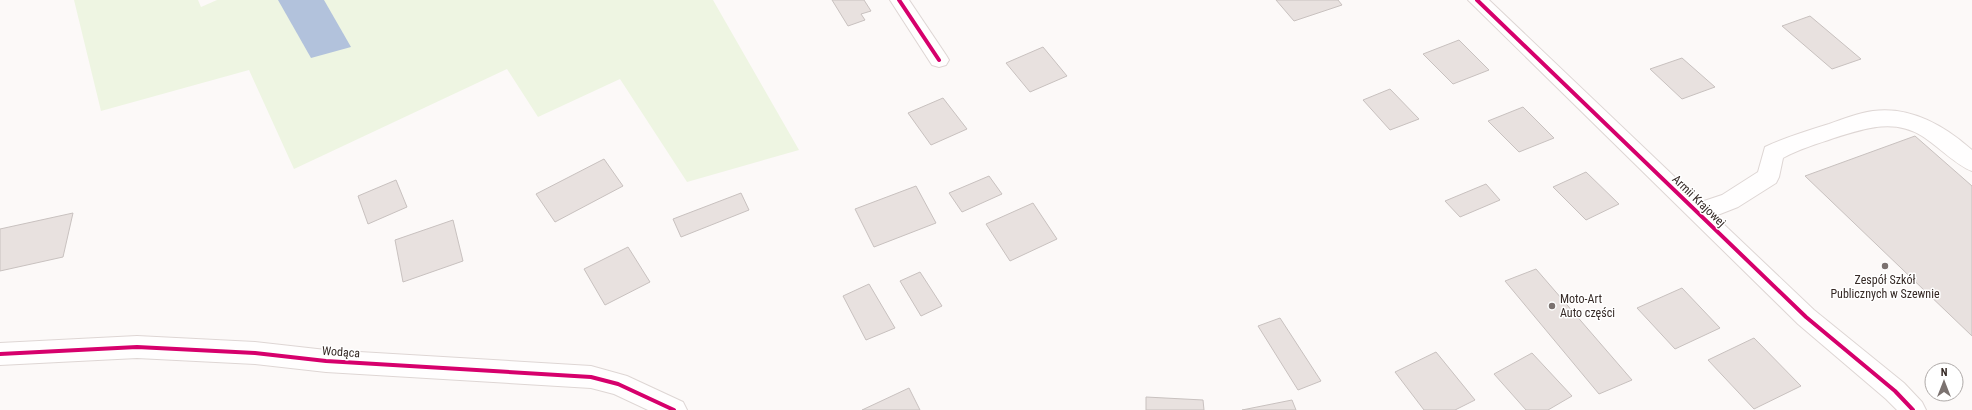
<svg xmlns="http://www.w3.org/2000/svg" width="1972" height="410" font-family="'Roboto Condensed',sans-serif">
<rect width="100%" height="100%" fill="#fcf9f8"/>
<path fill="#eef5e2" d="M 74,0 L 198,0 L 201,7 L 217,0 L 713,0 L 799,150 L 687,182 L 620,79 L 538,117 L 507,69 L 294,169 L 249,70 L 101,111 Z"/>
<path fill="#b2c2dc" d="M 278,0 L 324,0 L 351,47 L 311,58 Z"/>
<g fill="#e8e1df" stroke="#c8c1bf">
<path d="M 832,0 L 864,0 L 871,11 L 861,14 L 865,20 L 848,26 Z"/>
<path d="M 1276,0 L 1338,0 L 1342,5 L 1294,21 Z"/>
<path d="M 1810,16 L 1861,59 L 1832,69 L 1782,26 Z"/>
<path d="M 1459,40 L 1489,70 L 1453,84 L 1423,54 Z"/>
<path d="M 1043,47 L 1067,76 L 1030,92 L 1006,63 Z"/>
<path d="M 1682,58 L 1715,87 L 1682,99 L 1650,69 Z"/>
<path d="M 1390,89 L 1419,119 L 1390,130 L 1363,100 Z"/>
<path d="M 943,98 L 967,129 L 931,145 L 908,113 Z"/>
<path d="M 1523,107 L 1554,138 L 1519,152 L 1488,121 Z"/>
<path d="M 1915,136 L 1972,186 L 1972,336 L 1805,176 Z"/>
<path d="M 604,159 L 623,186 L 555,222 L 536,194 Z"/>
<path d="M 1586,172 L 1619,204 L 1586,220 L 1553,187 Z"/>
<path d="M 989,176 L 1002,194 L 962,212 L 949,193 Z"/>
<path d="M 396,180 L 407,207 L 368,224 L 358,196 Z"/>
<path d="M 1486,184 L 1500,200 L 1460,217 L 1445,201 Z"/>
<path d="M 916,186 L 936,223 L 874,247 L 855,209 Z"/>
<path d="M 741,193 L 749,210 L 681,237 L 673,219 Z"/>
<path d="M 1033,203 L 1057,239 L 1010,261 L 986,224 Z"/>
<path d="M 73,213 L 63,257 L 0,271 L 0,229 Z"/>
<path d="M 453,220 L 463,261 L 403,282 L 395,240 Z"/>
<path d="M 628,247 L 650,282 L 605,305 L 584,269 Z"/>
<path d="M 1536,269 L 1632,380 L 1599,394 L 1505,281 Z"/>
<path d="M 920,272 L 942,306 L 921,316 L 900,281 Z"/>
<path d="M 869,284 L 895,328 L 866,340 L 843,296 Z"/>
<path d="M 1682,288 L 1720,328 L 1675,349 L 1637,308 Z"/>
<path d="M 1280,318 L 1321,381 L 1298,390 L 1258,326 Z"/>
<path d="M 1754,338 L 1801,386 L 1754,409 L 1708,360 Z"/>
<path d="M 1436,352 L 1475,400 L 1455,410 L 1424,410 L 1395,372 Z"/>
<path d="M 1532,353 L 1572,396 L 1548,410 L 1526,410 L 1494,374 Z"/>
<path d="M 909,388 L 920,410 L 862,410 Z"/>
<path d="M 1146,397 L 1203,400 L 1204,410 L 1146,410 Z"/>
<path d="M 1292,400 L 1296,410 L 1242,410 Z"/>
</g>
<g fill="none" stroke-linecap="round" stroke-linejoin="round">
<defs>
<g id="minor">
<path d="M 890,0 L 909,0 L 946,55 L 949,60 L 946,65 L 939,67 L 932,65 Z"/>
<path d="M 1468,0 L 1489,0 L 1701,202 L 1722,195 L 1758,172 L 1765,147 C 1786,137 1807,131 1829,124 C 1843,119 1858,113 1873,111 C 1911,106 1945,126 1972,150 L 1972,171 C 1957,166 1938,146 1922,136 C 1893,118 1864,129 1834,138 C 1817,144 1799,149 1783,158 L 1779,177 L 1776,183 L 1738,207 L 1715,216 L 1814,310 L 1904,383 L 1922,402 L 1926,410 L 1897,410 L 1886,399 L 1798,324 Z"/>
<path d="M 137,336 L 255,342 L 326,350 L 591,366 L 627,376 L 683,402 L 687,410 L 648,410 L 614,394 L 591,388 L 326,372 L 255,364 L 137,358 L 0,365 L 0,343 Z"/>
</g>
</defs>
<use href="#minor" stroke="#ded6d4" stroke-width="2"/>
<use href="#minor" fill="#fffefe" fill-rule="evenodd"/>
<defs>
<g id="cycleway">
<path d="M 899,0 L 939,60"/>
<path d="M 1477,0 L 1806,317 L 1895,391 L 1913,410"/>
<path d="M 0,354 L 137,347 L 255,353 L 326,361 L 591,377 L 618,384 L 674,410"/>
</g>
</defs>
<use href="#cycleway" stroke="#fff" stroke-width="6"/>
<use href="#cycleway" stroke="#d6006c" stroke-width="4"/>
</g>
<g fill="#7b7270" stroke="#fff" stroke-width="1.5">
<circle cx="1885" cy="266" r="4"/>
<circle cx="1552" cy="306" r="4"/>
</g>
<g text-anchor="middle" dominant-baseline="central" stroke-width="3" stroke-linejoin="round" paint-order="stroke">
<g font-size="12" fill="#362a26" stroke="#fff">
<text transform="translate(1699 201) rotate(44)">Armii Krajowej</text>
<text transform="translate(341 352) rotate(4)">Wodąca</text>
</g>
<g font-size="12" fill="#362a26" stroke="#fff">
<text x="1885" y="280">Zespół Szkół<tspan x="1885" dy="14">Publicznych w Szewnie</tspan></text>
<text x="1560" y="299" text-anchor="start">Moto-Art<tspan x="1560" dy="14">Auto części</tspan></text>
</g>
</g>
<g transform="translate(1944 382)"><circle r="19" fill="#ffffff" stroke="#afaaa8"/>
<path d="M0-3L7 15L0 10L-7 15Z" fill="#7b7270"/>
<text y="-6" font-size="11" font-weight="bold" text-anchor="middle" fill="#362a26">N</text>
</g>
</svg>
